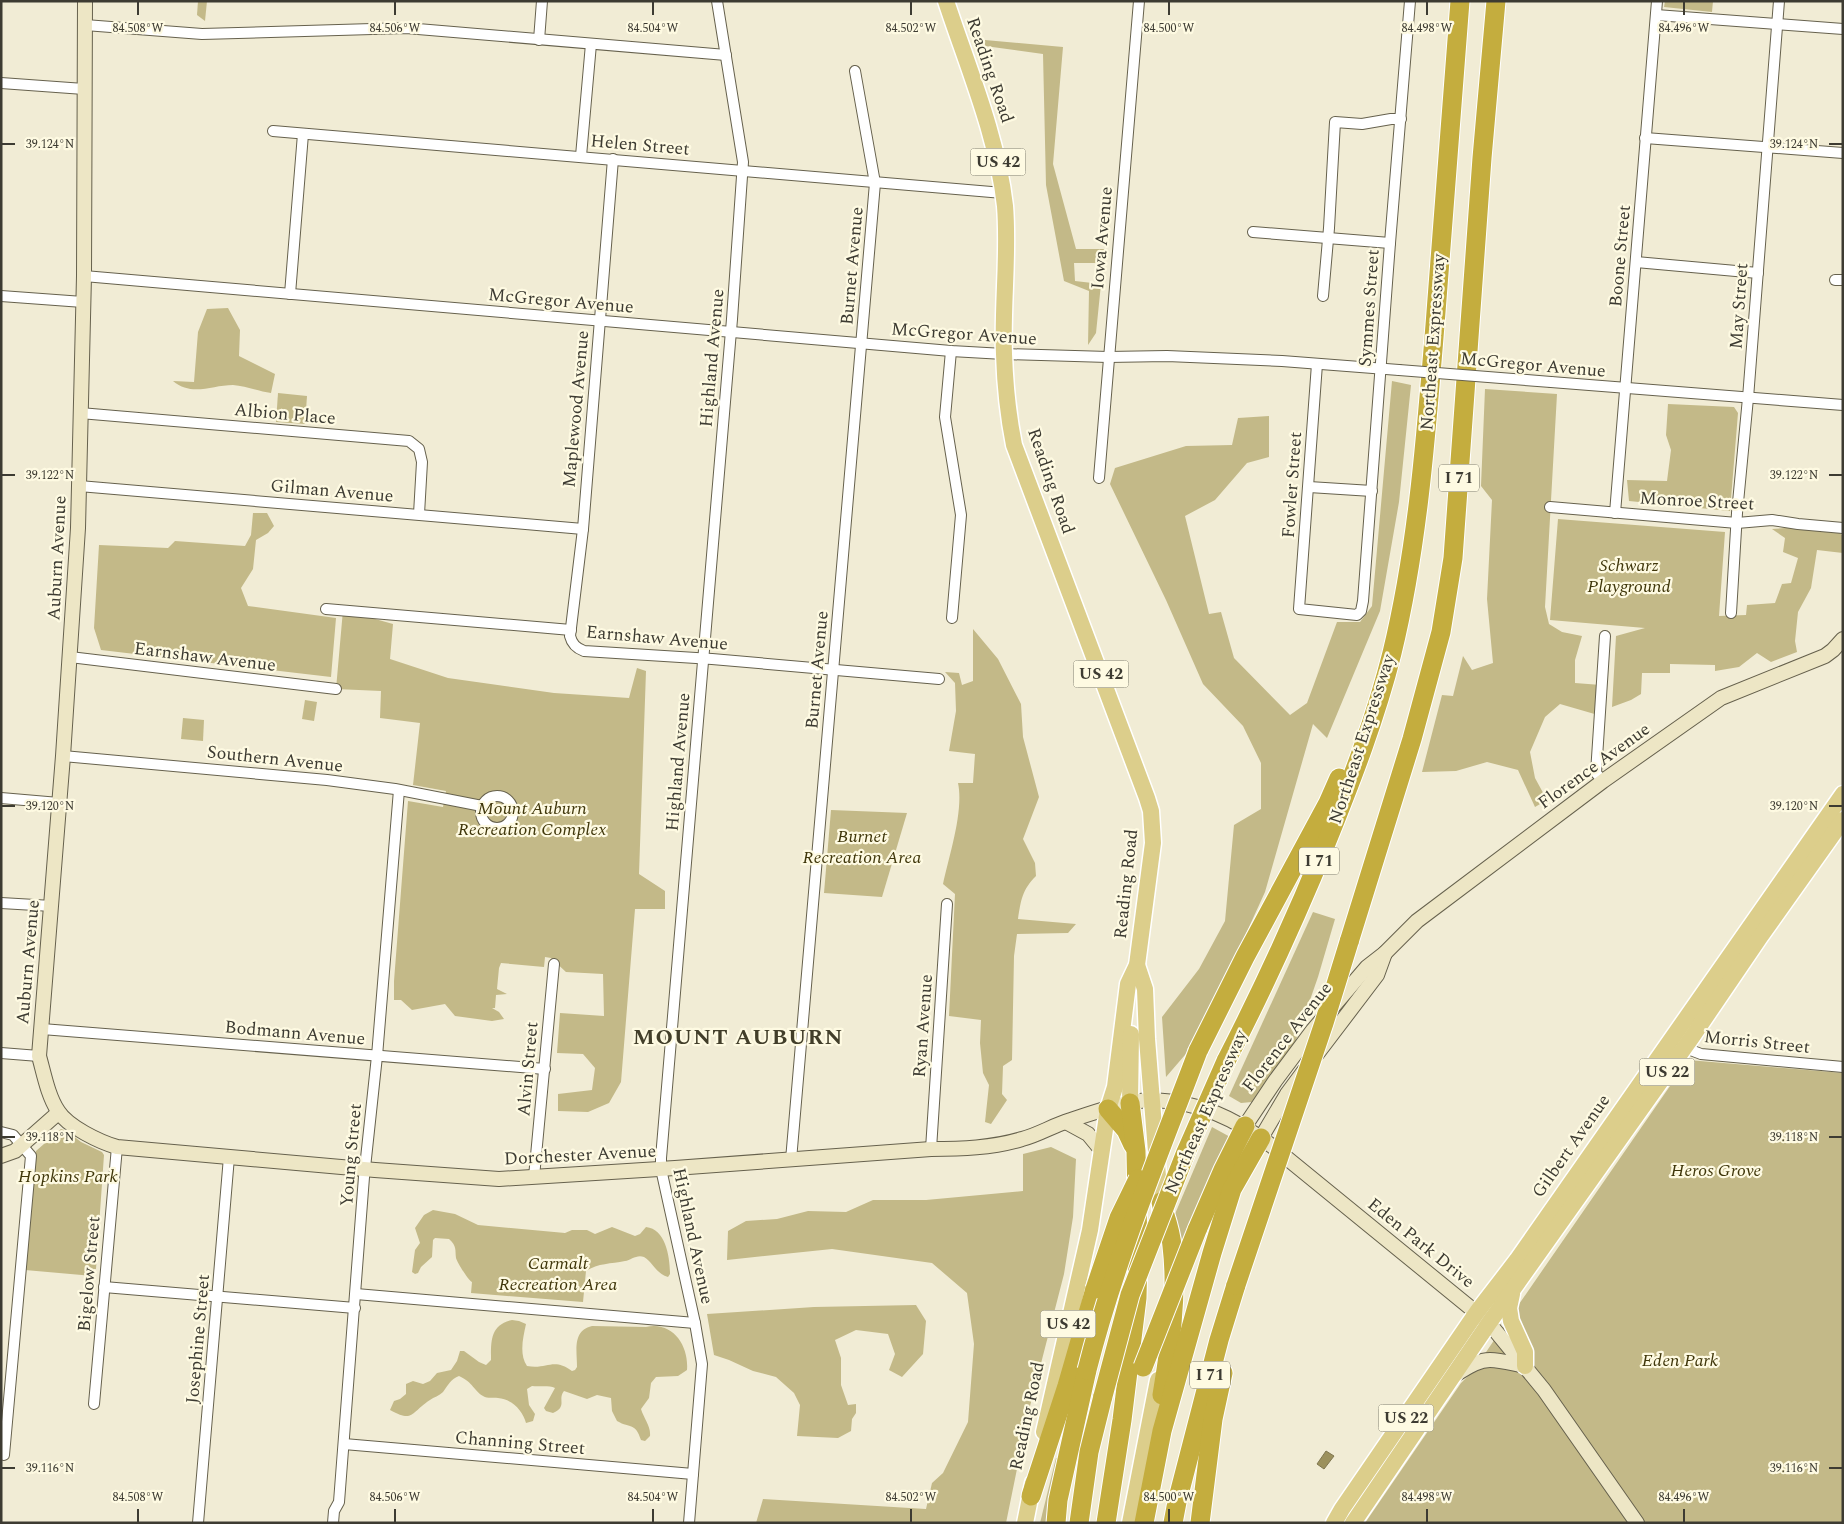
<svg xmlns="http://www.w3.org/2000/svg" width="1844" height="1524" font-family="Spectral,serif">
<rect width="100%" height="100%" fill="#f1ecd5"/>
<g fill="#c3b988">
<path d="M 198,1 L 207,1 L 205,21 L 197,15 Z"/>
<path d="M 1665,1 L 1713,1 L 1712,12 L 1664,7 Z"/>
<path d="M 985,40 L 1063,47 L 1053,164 L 1076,249 L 1106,249 L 1104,263 L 1074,263 L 1075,281 L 1101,284 L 1096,333 L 1088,345 L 1089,291 L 1064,281 L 1046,185 L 1043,54 L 985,46 Z"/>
<path d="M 228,308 L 240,330 L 239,356 L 275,374 L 271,393 C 259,391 245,386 233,385 C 212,385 192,397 173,381 L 194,382 L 198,332 L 207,309 Z"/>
<path d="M 1392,381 L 1411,385 L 1399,502 L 1380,611 L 1327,738 L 1313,724 L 1265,892 L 1197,1041 L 1166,1077 L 1162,1017 L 1199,969 L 1225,921 L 1234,825 L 1261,809 L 1261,763 L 1243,726 L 1203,684 L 1166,600 L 1110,484 L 1115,468 L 1186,446 L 1232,445 L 1238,418 L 1269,416 L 1269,457 L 1247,463 L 1215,500 L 1185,516 L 1209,614 L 1221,612 L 1234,658 L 1290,715 L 1307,703 L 1337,622 L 1360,622 L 1372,606 Z"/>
<path d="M 1485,389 L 1557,394 L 1545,607 L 1549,624 L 1562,632 L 1582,636 L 1575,660 L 1575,683 L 1601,685 L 1598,715 L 1560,704 L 1545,717 L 1530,752 L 1535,778 L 1547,800 L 1535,807 L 1518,770 L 1487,762 L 1456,771 L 1422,772 L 1442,695 L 1453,696 L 1463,656 L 1472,670 L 1493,663 L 1487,599 L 1492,500 L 1481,486 Z"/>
<path d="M 278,393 L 307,396 L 305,424 L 276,422 Z"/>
<path d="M 1668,404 L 1734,407 L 1738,413 L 1730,511 L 1629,501 L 1627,480 L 1667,481 L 1671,450 L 1666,435 Z"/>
<path d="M 253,513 L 267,513 L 274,526 L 268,533 L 256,540 L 253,569 L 241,588 L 248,606 L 336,618 L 331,677 L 101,650 L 94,628 L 99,545 L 168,548 L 175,541 L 245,546 L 251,535 Z"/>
<path d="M 1558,519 L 1725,532 L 1719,616 L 1746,615 L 1747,605 L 1775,603 L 1782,584 L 1791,583 L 1798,558 L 1783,552 L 1785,538 L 1772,529 L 1800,527 L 1840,533 L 1843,536 L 1843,553 L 1817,550 L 1811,588 L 1798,612 L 1795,641 L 1797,652 L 1771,662 L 1757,653 L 1739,667 L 1715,671 L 1715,665 L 1670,664 L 1670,673 L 1642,673 L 1641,694 L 1631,700 L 1612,707 L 1616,636 L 1645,628 L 1550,620 Z"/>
<path d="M 343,610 L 393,624 L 390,659 L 448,678 L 554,693 L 629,698 L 637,668 L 646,671 L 639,874 L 665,891 L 665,909 L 635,909 L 621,1082 L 609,1103 L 588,1112 L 558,1111 L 558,1094 L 592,1090 L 595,1068 L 583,1054 L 557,1053 L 560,1013 L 604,1016 L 603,974 L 566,972 L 551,958 L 545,957 L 544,967 L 501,963 L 499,968 L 497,989 L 507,994 L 496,995 L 495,1008 L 492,1008 L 499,1012 L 504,1019 L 492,1021 L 455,1016 L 445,1004 L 412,1010 L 401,1000 L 394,1000 L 394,981 L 408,801 L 443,807 L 446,791 L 413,785 L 420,723 L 380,718 L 381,691 L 336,689 Z"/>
<path d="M 973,629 L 998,659 L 1021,704 L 1023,737 L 1039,797 L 1023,839 L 1035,863 L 1036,876 C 1022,890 1021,900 1018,919 L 1076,924 L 1068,933 L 1017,934 L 1014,956 L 1012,1060 L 1003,1066 L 1002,1094 L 1007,1100 L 991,1124 L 985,1122 L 989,1085 L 983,1073 L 980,1043 L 981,1020 L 949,1016 L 955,894 L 943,884 C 949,856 964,811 958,783 L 973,783 L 975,754 L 949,751 L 956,711 L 955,683 L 945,672 L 959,673 L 962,685 L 973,681 Z"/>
<path d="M 305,700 L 317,702 L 314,721 L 302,719 Z"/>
<path d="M 183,718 L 204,720 L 203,741 L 181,739 Z"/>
<path d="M 831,810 L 907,813 L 882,897 L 824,893 Z"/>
<path d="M 1313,912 L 1335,919 L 1318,977 L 1294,1046 L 1252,1102 L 1241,1103 L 1229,1096 Z"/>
<path d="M 1688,1060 L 1843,1073 L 1843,1523 L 1365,1523 L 1461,1383 L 1474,1370 L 1507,1321 L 1516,1316 L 1517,1307 Z"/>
<path d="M 1212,1127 L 1232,1138 L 1178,1261 L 1172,1221 Z"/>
<path d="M 61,1129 L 67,1131 L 81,1142 L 102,1152 L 104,1155 L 96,1269 L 94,1269 L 93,1276 L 25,1270 L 36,1151 Z"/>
<path d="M 1051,1147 L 1076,1159 L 1073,1217 L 1064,1274 L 1029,1410 L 1006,1523 L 756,1523 L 763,1499 L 926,1509 L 932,1483 L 943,1473 L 968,1422 L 974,1344 L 967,1293 L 932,1263 L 832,1249 L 727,1260 L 728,1231 L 746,1221 L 777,1219 L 808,1211 L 846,1212 L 873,1200 L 926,1200 L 1023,1191 L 1023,1154 Z"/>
<path d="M 433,1210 L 455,1214 L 478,1225 L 565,1233 L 572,1230 L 587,1230 L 595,1234 L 612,1227 L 635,1236 L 640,1234 L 646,1227 C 666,1229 670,1258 670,1274 L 668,1277 C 655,1273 653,1262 644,1257 C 637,1254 631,1260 625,1261 C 611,1264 598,1263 586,1271 L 583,1302 L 471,1293 L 472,1282 C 468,1280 457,1262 456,1258 C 455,1250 457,1246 449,1239 L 435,1238 L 433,1240 L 432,1257 L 421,1267 L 418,1273 L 415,1274 L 412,1272 L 415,1250 L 420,1243 L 415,1228 L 424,1215 Z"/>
<path d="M 916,1305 L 926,1321 L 923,1354 L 902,1377 L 889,1370 L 895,1354 L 888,1334 L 856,1330 L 835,1340 L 841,1358 L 841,1385 L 848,1405 L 856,1404 L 856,1413 L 852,1419 L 851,1431 L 838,1438 L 797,1436 L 800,1405 L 794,1393 L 776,1377 L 753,1371 L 729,1360 L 714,1355 L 707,1314 L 814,1307 Z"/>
<path d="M 512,1320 L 519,1321 L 526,1324 C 523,1338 519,1354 527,1366 C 547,1370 553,1357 572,1371 L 575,1370 L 577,1367 C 577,1350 572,1331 592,1326 L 646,1327 C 673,1321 689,1346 687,1370 L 678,1376 L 656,1377 L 651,1383 L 649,1398 L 641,1409 C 644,1419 651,1426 650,1436 L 645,1441 L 641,1440 C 635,1422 631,1429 617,1421 L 612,1411 L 611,1398 L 597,1395 L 587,1399 L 564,1391 C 557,1400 568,1406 553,1413 L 546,1411 L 544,1408 L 555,1388 C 549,1385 539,1387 532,1386 L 527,1389 L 529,1405 L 535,1414 L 533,1421 L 526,1423 C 523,1411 512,1399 498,1398 C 493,1397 488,1399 483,1396 C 474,1391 473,1382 459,1376 C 451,1379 448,1385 443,1392 C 439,1396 434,1397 430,1400 C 410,1413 414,1423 390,1410 L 394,1401 L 400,1399 L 406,1394 L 406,1384 L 413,1381 L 423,1384 L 430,1381 L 437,1373 L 451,1370 L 457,1361 L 460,1351 L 464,1351 L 479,1362 L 486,1365 L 491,1360 C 491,1341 490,1325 512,1320 Z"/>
<path d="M 1056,1458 L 1060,1459 L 1051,1523 L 1040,1523 Z"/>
</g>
<path fill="#9c915d" stroke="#807750" d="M 1326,1451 L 1334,1456 L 1324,1469 L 1317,1464 Z"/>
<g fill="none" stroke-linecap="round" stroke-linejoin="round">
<defs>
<g id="street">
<path d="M 1656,15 L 1843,29"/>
<path d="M 85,25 L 202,34 L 406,28 L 726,55"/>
<path d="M 539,40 L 542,1"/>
<path d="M 1,83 L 84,89"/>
<path d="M 273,131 L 1003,193"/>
<path d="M 1645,138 L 1843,153"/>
<path d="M 581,156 L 591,44"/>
<path d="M 613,159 L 583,529 L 570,636 C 572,644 576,648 584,651 L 712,659 L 939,679"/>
<path d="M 1253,232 L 1390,243"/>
<path d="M 1636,262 L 1758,273"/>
<path d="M 84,276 L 951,351 L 1004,354 L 1108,357 L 1167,356 L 1282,361 L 1399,370"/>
<path d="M 1835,280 L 1843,280"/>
<path d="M 290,294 L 303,134"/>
<path d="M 1,296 L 83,302"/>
<path d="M 1323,296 L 1329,228 L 1335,122 L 1362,124 L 1391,119 L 1401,119"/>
<path d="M 951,351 L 945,417 L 961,515 L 952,618"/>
<path d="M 1317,364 L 1299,609 L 1357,615 L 1361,611 L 1363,601 L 1390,243 L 1410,1"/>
<path d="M 1551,382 L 1843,405"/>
<path d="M 80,413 L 409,441 L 419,449 L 422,462 L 419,514"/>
<path d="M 1099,478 L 1139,1"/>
<path d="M 79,486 L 583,529"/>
<path d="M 1309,487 L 1372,491"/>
<path d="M 1550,507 L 1737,523 L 1772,520 L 1798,524 L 1843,528"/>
<path d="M 1615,513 L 1657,1"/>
<path d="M 326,609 L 571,630"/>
<path d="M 1731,613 L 1737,513 L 1748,398 L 1779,1"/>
<path d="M 70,657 L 336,689"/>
<path d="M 63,756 L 327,780 L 395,789 L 482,806"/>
<path d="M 1603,781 L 1596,773 L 1605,636"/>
<circle cx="497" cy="812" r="16"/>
<path d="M 1,798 L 59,803"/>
<path d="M 1,903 L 52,906"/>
<path d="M 42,1029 L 545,1069"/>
<path d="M 1680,1046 L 1701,1054 L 1843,1067"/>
<path d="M 1,1053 L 39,1056"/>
<path d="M 1,1132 L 13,1135 L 31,1156 L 4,1455"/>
<path d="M 931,1149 L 947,904"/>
<path d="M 791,1160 L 875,183 L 855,71"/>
<path d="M 534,1177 L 554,964"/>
<path d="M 104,1287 L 355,1308"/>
<path d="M 356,1294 L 695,1323"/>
<path d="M 94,1404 L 117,1147"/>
<path d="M 344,1444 L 693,1474"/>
<path d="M 198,1523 L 229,1157"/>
<path d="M 333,1523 L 334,1511 L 339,1502 L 364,1177 L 377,1056 L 399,790"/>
<path d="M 689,1523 L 702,1364 L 695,1323 L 661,1169 L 661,1158 L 732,319 L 743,162 L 717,1"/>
</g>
<g id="secondary">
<path d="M 85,1 L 84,276 L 78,528 L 63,756 L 39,1056 C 44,1074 48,1096 58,1111 C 68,1127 100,1142 117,1147 L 375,1170 L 499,1179 L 675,1168 L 931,1149 C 961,1149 992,1148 1022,1139 C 1038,1135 1052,1126 1068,1121 C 1089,1114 1131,1099 1153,1100 C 1200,1102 1234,1118 1272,1146 L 1489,1323 L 1544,1390 L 1637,1523"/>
<path d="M 1317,1054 L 1377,975 L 1385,953"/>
<path d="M 1066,1122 L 1088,1134 L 1102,1151"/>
<path d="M 1245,1126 L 1275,1081 L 1313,1030 L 1367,967 L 1385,953 L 1417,921 L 1603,781 L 1721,698 L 1825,656 L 1833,650 L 1843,639"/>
<path d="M 1261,1138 L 1287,1094 L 1304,1071"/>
<path d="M 1,1156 L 15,1151 L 58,1113"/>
<path d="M 1453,1376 C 1464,1370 1476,1360 1490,1360 C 1501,1360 1514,1364 1525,1366"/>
</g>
<g id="primary">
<path d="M 946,1 C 968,68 997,135 1005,206 C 1009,255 1002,305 1004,354 C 1005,385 1008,415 1014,445 L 1147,798 L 1151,811 L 1153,843 L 1137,965 L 1128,984 L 1115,1087 L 1108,1109 L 1090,1230 L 1044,1432"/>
<path d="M 1137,965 L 1145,989 L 1147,1039 L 1161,1214"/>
<path d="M 1130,1103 L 1131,1034"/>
<path d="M 1512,1294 L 1509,1308 L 1511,1321 L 1525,1352 L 1525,1366"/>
<path d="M 1025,1523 L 1033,1483"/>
<path d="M 1130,1523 L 1158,1380"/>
<path d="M 1334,1523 L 1342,1509 L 1477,1312 L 1517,1260 L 1843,794"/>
<path d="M 1353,1523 L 1489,1323 L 1692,1037 L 1760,937 L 1843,820"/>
</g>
<g id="highway">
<path d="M 1349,942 L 1412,739 L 1441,632 L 1453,558 L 1482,158 L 1496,1"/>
<path d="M 1198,1051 L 1245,957 L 1328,803 L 1339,778"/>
<path d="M 1226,1061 C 1263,989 1297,915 1327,841 C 1352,779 1376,717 1392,653 C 1418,546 1426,435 1435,325 C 1443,217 1451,109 1460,1"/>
<path d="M 1108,1109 L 1126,1130 L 1133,1145"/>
<path d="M 1161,1202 C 1165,1216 1171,1231 1172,1246 C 1178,1295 1170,1346 1162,1395"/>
<path d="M 1197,1230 L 1223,1170 L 1245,1126"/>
<path d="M 1031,1496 L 1067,1386 L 1095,1289"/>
<path d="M 1056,1523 L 1058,1500 L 1087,1370"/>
<path d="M 1079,1523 L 1089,1452 L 1103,1396"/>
<path d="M 1106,1523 L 1122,1420 L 1137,1298 L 1138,1253 L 1136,1151 L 1130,1103"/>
<path d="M 1144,1523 L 1162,1431 L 1212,1253 L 1232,1189 L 1261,1138"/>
<path d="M 1173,1523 L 1177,1502 L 1219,1340 L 1236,1285"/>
<path d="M 1200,1523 L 1213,1419 L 1223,1373"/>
</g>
</defs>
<use href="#street" stroke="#66614d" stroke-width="12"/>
<use href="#secondary" stroke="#66614d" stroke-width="16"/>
<use href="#primary" stroke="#fff" stroke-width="19"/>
<use href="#highway" stroke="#fff" stroke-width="21"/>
<use href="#street" stroke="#fff" stroke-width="10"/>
<use href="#secondary" stroke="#ede6c5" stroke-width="14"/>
<use href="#primary" stroke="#dcce8b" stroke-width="16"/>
<use href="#highway" stroke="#c4ad3e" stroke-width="19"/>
<defs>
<path id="street-bridge" d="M 1399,370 L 1551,382"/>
<g id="highway-bridge">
<path d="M 1236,1285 L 1324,1023 L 1349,942"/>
<path d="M 1095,1289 L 1119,1218 L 1138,1179"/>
<path d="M 1143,1367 L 1197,1230"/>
<path d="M 1087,1370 C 1115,1260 1158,1157 1198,1051"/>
<path d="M 1103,1396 L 1130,1295 L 1186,1152 L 1226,1061"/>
</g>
</defs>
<use href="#street-bridge" stroke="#66614d" stroke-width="12" stroke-linecap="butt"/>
<use href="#highway-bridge" stroke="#fff" stroke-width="21" stroke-linecap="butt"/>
<use href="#street-bridge" stroke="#fff" stroke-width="10"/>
<use href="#highway-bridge" stroke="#c4ad3e" stroke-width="19"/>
</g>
<path fill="none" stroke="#3d3b32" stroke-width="2" d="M 138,2 L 138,15M 395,2 L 395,15M 653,2 L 653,15M 911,2 L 911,15M 1169,2 L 1169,15M 1427,2 L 1427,15M 1684,2 L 1684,15M 2,144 L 15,144M 1829,144 L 1842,144M 2,475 L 15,475M 1829,475 L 1842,475M 2,806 L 15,806M 1829,806 L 1842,806M 2,1137 L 15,1137M 1829,1137 L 1842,1137M 2,1468 L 15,1468M 1829,1468 L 1842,1468M 138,1509 L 138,1522M 395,1509 L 395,1522M 653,1509 L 653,1522M 911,1509 L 911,1522M 1169,1509 L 1169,1522M 1427,1509 L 1427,1522M 1684,1509 L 1684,1522"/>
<g text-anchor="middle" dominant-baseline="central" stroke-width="4.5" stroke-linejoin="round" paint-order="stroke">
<g fill="#fefae2" stroke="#777467" stroke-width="1">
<rect x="970.5" y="148.5" width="55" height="27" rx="4"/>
<rect x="1439" y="464.5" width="40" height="27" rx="4"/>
<rect x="1073.5" y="660.5" width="55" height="27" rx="4"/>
<rect x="1299" y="847.5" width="40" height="27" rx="4"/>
<rect x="1639.5" y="1058.5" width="55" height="27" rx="4"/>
<rect x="1040.5" y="1310.5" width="55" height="27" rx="4"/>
<rect x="1190" y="1361.5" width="40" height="27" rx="4"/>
<rect x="1378.5" y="1404.5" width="55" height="27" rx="4"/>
</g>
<g font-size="16" font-weight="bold" fill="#3d3b32">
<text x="998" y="162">US 42</text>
<text x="1459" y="478">I 71</text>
<text x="1101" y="674">US 42</text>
<text x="1319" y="861">I 71</text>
<text x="1667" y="1072">US 22</text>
<text x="1068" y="1324">US 42</text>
<text x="1210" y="1375">I 71</text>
<text x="1406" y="1418">US 22</text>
</g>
<g font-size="18" fill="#3d3b32" stroke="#fefae2">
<text transform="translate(990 70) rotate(71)">Reading Road</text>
<text transform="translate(640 145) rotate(5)">Helen Street</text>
<text transform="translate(1102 238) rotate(-85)">Iowa Avenue</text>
<text transform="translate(1620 256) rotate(-85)">Boone Street</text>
<text transform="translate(852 266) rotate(-85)">Burnet Avenue</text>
<text transform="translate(561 301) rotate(5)">McGregor Avenue</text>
<text transform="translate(1739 306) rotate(-86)">May Street</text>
<text transform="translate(1369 308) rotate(-86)">Symmes Street</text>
<text transform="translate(964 334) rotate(4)">McGregor Avenue</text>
<text transform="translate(1433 342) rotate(-86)">Northeast Expressway</text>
<text transform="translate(712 358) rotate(-85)">Highland Avenue</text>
<text transform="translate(1533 365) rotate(5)">McGregor Avenue</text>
<text transform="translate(576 409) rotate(-85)">Maplewood Avenue</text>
<text transform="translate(285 414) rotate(5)">Albion Place</text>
<text transform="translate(1051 481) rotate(71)">Reading Road</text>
<text transform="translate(1292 485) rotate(-86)">Fowler Street</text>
<text transform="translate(332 491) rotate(5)">Gilman Avenue</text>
<text transform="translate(1697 501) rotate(3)">Monroe Street</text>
<text transform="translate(57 558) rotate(-87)">Auburn Avenue</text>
<text transform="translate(657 638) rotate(5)">Earnshaw Avenue</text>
<text transform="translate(205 657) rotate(7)">Earnshaw Avenue</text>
<text transform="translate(817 670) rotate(-85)">Burnet Avenue</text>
<text transform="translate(1362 739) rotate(-72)">Northeast Expressway</text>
<text transform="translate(275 759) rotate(6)">Southern Avenue</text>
<text transform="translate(678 762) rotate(-85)">Highland Avenue</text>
<text transform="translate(1594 766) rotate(-36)">Florence Avenue</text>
<text transform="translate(1126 884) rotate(-84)">Reading Road</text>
<text transform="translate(28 962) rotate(-85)">Auburn Avenue</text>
<text transform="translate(923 1026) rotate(-86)">Ryan Avenue</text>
<text transform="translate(295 1033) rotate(5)">Bodmann Avenue</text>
<text transform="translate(1287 1037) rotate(-52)">Florence Avenue</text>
<text transform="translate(1757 1042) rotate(6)">Morris Street</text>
<text transform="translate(528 1069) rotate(-85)">Alvin Street</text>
<text transform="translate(1206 1112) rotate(-66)">Northeast Expressway</text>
<text transform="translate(1571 1146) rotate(-55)">Gilbert Avenue</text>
<text transform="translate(351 1155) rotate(-85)">Young Street</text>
<text transform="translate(580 1155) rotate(-3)">Dorchester Avenue</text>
<text transform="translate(693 1236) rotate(78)">Highland Avenue</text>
<text transform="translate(1421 1243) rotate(39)">Eden Park Drive</text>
<text transform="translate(89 1274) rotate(-85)">Bigelow Street</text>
<text transform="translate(198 1339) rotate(-85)">Josephine Street</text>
<text transform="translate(1027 1416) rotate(-78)">Reading Road</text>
<text transform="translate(520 1443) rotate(5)">Channing Street</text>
</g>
<g font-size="18" font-style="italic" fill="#3f360a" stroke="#fefae2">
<text x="1629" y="565">Schwarz<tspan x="1629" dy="21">Playground</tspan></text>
<text x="532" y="808">Mount Auburn<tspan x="532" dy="21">Recreation Complex</tspan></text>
<text x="862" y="836">Burnet<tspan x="862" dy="21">Recreation Area</tspan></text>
<text x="1716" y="1170">Heros Grove</text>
<text x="68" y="1176">Hopkins Park</text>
<text x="558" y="1263">Carmalt<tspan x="558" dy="21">Recreation Area</tspan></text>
<text x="1680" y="1360">Eden Park</text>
</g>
<g font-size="22" font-weight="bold" letter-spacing="1" fill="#423e2a" stroke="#fefae2">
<text x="738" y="1037">MOUNT AUBURN</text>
</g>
</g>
<g font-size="12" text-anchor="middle" fill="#3d3b32" stroke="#fefae2" stroke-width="4.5" stroke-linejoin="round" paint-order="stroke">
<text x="138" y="32">84.508°W</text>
<text x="395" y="32">84.506°W</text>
<text x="653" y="32">84.504°W</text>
<text x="911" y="32">84.502°W</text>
<text x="1169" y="32">84.500°W</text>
<text x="1427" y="32">84.498°W</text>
<text x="1684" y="32">84.496°W</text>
<text x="50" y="148">39.124°N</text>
<text x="1794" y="148">39.124°N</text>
<text x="50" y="479">39.122°N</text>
<text x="1794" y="479">39.122°N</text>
<text x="50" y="810">39.120°N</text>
<text x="1794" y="810">39.120°N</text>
<text x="50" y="1141">39.118°N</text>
<text x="1794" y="1141">39.118°N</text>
<text x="50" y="1472">39.116°N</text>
<text x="1794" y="1472">39.116°N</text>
<text x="138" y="1501">84.508°W</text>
<text x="395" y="1501">84.506°W</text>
<text x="653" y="1501">84.504°W</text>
<text x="911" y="1501">84.502°W</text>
<text x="1169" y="1501">84.500°W</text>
<text x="1427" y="1501">84.498°W</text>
<text x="1684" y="1501">84.496°W</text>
</g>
<rect width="1844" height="1524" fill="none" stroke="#3d3b32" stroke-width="5"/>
</svg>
